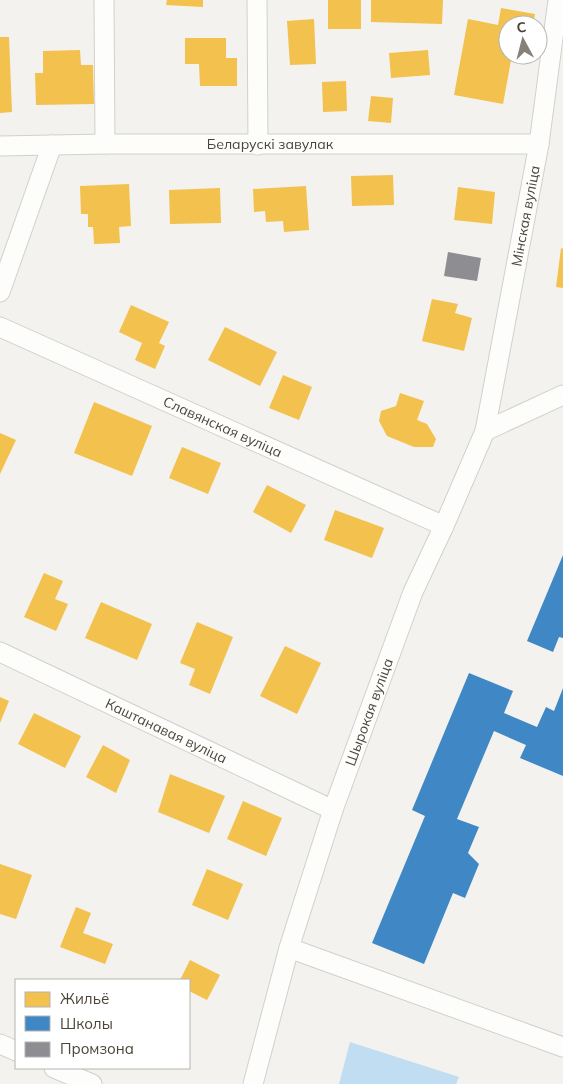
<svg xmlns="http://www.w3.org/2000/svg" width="563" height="1084" font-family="Mulish,sans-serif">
<rect width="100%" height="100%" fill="#f4f2ee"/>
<path fill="#c0ddf1" d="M 350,1042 L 459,1077 L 456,1084 L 339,1084 Z"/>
<g fill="#f2c14e">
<path d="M 167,0 L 203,0 L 203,7 L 166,5 Z"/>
<rect x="328" y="0" width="33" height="29"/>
<path d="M 371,0 L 443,0 L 442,24 L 371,22 Z"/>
<path d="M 501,8 L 535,14 L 533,25 L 508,25 L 508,55 L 512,55 L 503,104 L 454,95 L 468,19 L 498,25 Z"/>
<path d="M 314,19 L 316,64 L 290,65 L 287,21 Z"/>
<path d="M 0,37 L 9,37 L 12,112 L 0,113 Z"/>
<path d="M 185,38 L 226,38 L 226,58 L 237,58 L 237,86 L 200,86 L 199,64 L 185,64 Z"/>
<path d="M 80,50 L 81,65 L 93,65 L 94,104 L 36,105 L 35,73 L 43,73 L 43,51 Z"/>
<path d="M 428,50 L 430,75 L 391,78 L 389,53 Z"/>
<path d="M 346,81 L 347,111 L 323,112 L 322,82 Z"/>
<path d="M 371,96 L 393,98 L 391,123 L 368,121 Z"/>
<path d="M 393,175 L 394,205 L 352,206 L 351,176 Z"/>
<path d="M 129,184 L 131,226 L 119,227 L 120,243 L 94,244 L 93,227 L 88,227 L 88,214 L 81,214 L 80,186 Z"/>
<path d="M 306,186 L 309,230 L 284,232 L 283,221 L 266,222 L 265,211 L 254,212 L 253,189 Z"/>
<path d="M 458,187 L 495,192 L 492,224 L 454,220 Z"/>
<path d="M 220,188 L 221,223 L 170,224 L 169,190 Z"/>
<path d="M 561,248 L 563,249 L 563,288 L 556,287 Z"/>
<path d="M 432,299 L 458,304 L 455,313 L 472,318 L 464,351 L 422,341 Z"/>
<path d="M 131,305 L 169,322 L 159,343 L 165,346 L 155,369 L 135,360 L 142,343 L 119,332 Z"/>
<path d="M 225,327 L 277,352 L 260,386 L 208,360 Z"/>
<path d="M 283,375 L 312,387 L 299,420 L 269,408 Z"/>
<path d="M 400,393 L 424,401 L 417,420 L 427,424 L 436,439 L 433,447 L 414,447 L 387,436 L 379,421 L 381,411 L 396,406 Z"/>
<path d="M 94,402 L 152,426 L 132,476 L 74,453 Z"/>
<path d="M 0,433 L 16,440 L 0,474 Z"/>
<path d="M 182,447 L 221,463 L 208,494 L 169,478 Z"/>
<path d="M 267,485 L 306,505 L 291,533 L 253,512 Z"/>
<path d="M 335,510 L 384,528 L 372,558 L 324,540 Z"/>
<path d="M 44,573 L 63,581 L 55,599 L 68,604 L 56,631 L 24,617 Z"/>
<path d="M 101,602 L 152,624 L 137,660 L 85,638 Z"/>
<path d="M 197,622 L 233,637 L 210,694 L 189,685 L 195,669 L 180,663 Z"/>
<path d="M 285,646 L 321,663 L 297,714 L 260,696 Z"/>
<path d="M 0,697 L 9,701 L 0,723 Z"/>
<path d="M 34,713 L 81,736 L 65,768 L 18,744 Z"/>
<path d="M 103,745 L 130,760 L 116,793 L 86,777 Z"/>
<path d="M 170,774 L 225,796 L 209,833 L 158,812 Z"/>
<path d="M 243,801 L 282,818 L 266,856 L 227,839 Z"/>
<path d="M 0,864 L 32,875 L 16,919 L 0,914 Z"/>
<path d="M 207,869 L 243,884 L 228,920 L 192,905 Z"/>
<path d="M 76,907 L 91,913 L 83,933 L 113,944 L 105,964 L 60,947 Z"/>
<path d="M 190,960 L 220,975 L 207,1000 L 189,991 L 189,980 L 180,980 Z"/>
</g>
<g fill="#3f88c5">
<path d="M 563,555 L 563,638 L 559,637 L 553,652 L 527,641 Z"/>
<path d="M 469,673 L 513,691 L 504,713 L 537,727 L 546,707 L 554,711 L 563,688 L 563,776 L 520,758 L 526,745 L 494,731 L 457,819 L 479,827 L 468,853 L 479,864 L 465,898 L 453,893 L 424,964 L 372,943 L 425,816 L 412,810 Z"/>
</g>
<path fill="#8d8d92" d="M 448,252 L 481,258 L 477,281 L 444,276 Z"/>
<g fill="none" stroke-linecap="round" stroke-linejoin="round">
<defs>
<g id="minor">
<path d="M 104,0 L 105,144"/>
<path d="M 257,0 L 258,145"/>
<path id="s1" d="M 0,146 L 105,144 L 539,144"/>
<path d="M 0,292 L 52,145"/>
<path id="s2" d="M 0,327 L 444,526"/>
<path id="s3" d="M 485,431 L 539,144 L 558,0"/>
<path id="s4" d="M 0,652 L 333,810"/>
<path d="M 289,948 L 563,1047"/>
<path d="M 0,1044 L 16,1051"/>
<path d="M 54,1068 L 92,1084"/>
<path id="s5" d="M 253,1084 L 289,948 L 333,810 L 413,592 L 444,526 L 485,431 L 563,395"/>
</g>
</defs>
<use href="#minor" stroke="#d2d0cb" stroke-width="21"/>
<use href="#minor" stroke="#fdfdfc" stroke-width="19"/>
</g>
<g text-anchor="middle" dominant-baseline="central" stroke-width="5" stroke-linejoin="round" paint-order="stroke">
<g font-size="14" fill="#4b4439" stroke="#fff">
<text stroke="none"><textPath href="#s1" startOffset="270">Беларускі завулак</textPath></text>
<text stroke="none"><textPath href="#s3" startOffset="219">Мінская вуліца</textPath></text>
<text stroke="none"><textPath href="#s2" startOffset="244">Славянская вуліца</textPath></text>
<text stroke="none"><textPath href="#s5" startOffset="390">Шырокая вуліца</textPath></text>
<text stroke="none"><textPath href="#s4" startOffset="184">Каштанавая вуліца</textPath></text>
</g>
</g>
<rect x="15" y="979" width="175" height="90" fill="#ffffff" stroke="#b7b4b0"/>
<rect x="25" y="992" width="25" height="15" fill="#f2c14e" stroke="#b7b4b0"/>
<text x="60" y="1004" font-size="15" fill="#4b4439">Жильё</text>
<rect x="25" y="1016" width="25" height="15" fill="#3f88c5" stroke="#b7b4b0"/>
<text x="60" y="1029" font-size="15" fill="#4b4439">Школы</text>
<rect x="25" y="1042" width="25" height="15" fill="#8d8d92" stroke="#b7b4b0"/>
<text x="60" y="1054" font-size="15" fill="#4b4439">Промзона</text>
<g transform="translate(523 40) rotate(353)"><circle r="24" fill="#ffffff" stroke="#b7b4b0"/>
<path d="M0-4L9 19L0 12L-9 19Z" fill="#868178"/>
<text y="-8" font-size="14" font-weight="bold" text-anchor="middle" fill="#4b4439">С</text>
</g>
</svg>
